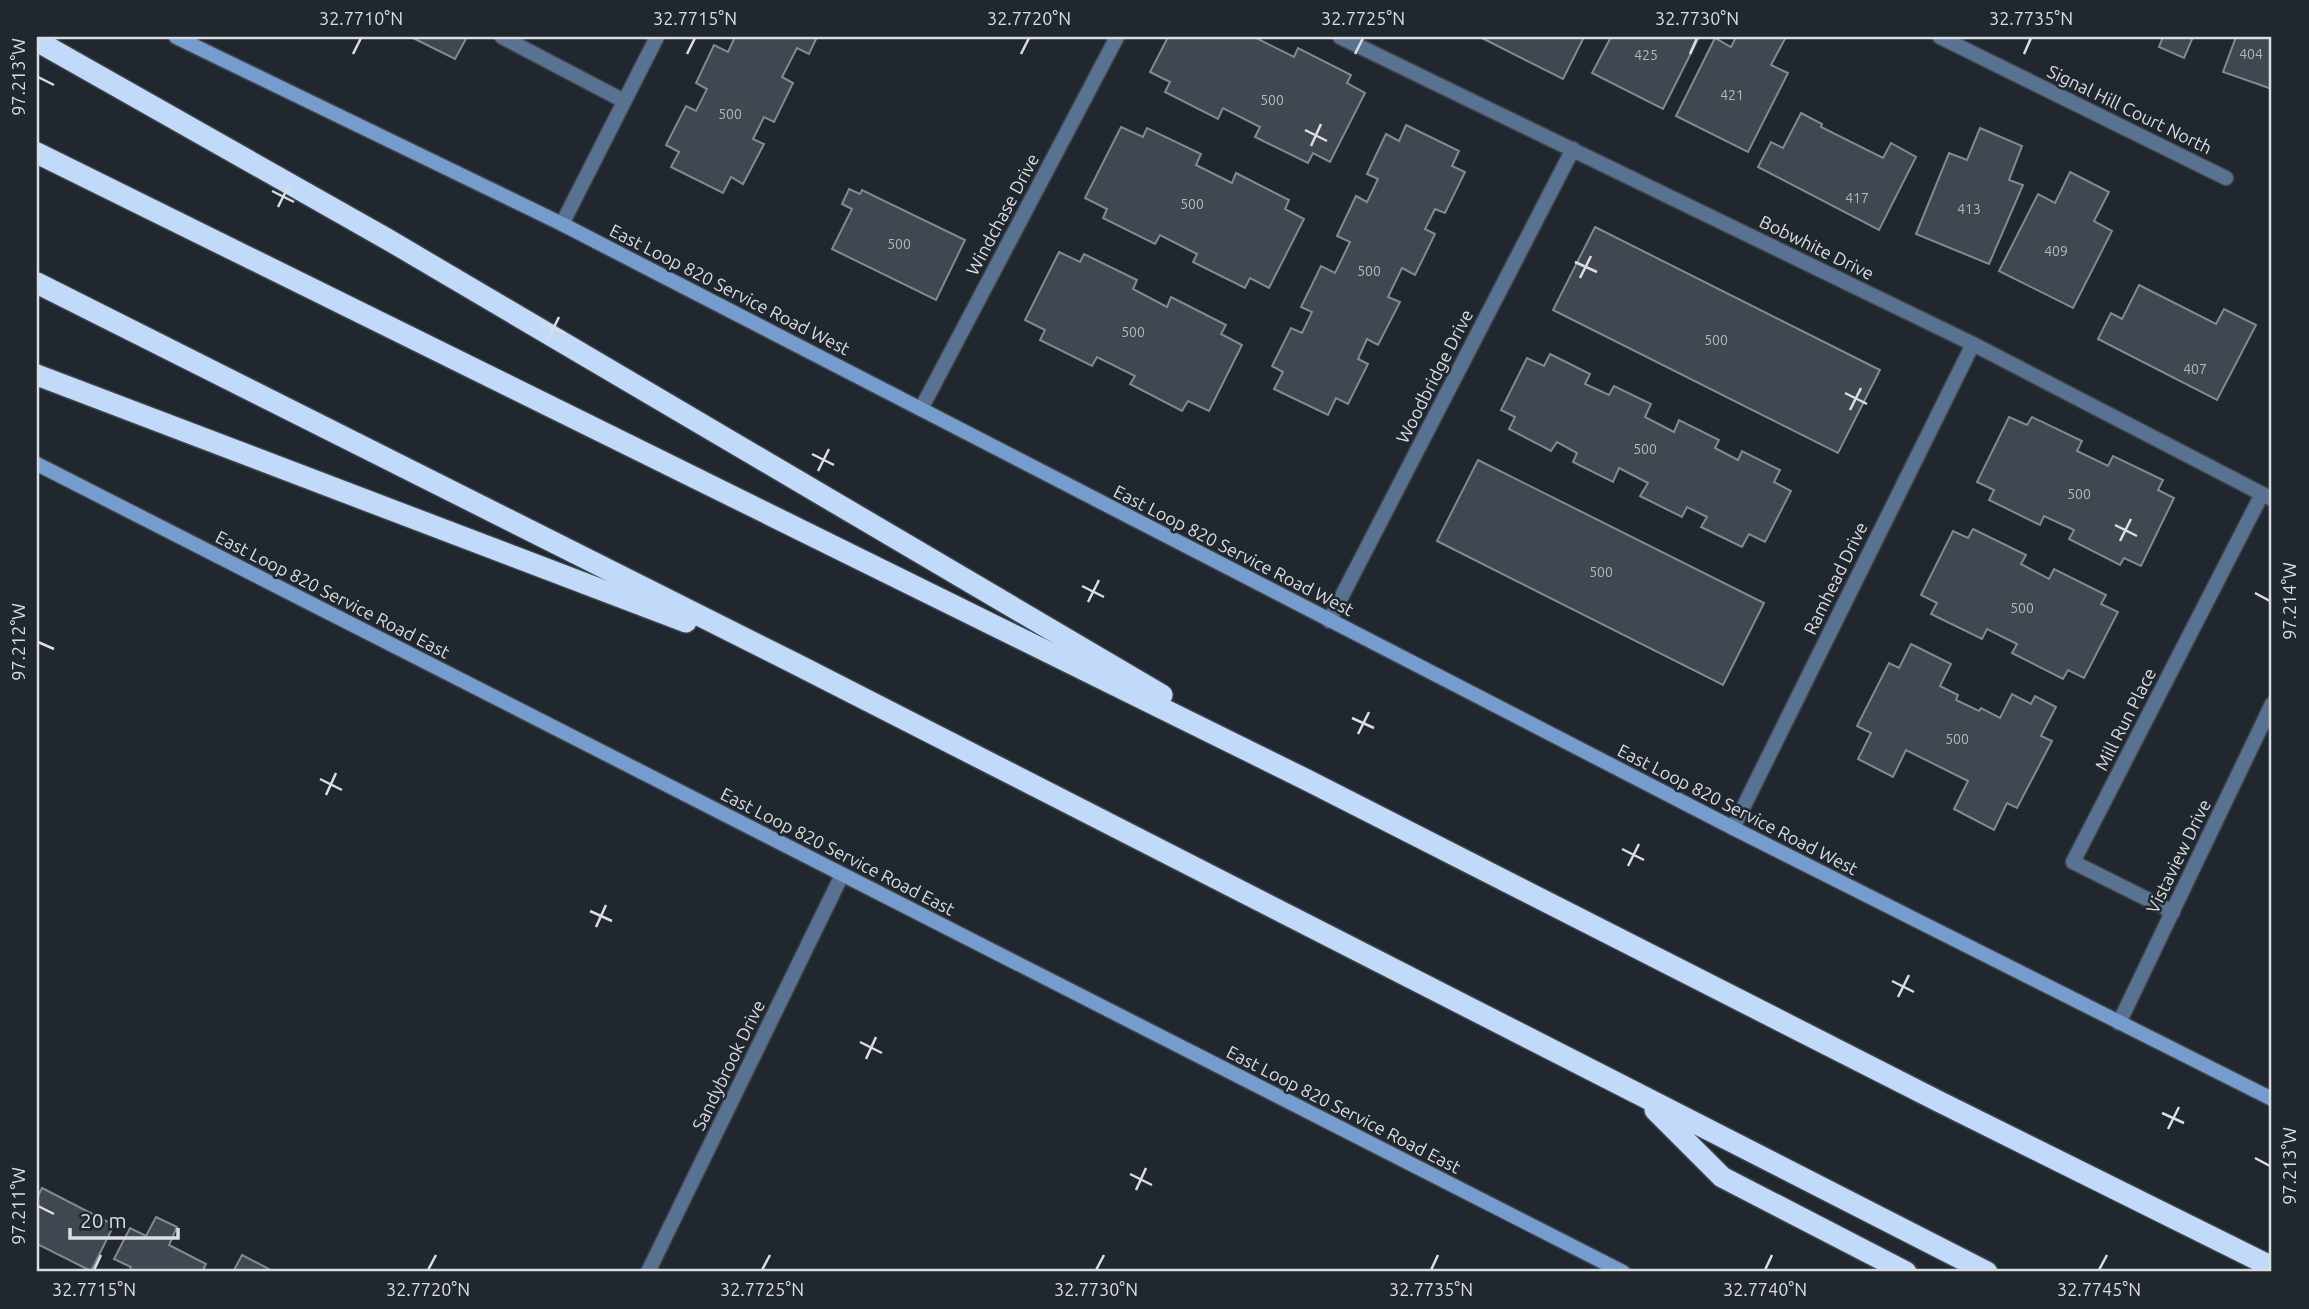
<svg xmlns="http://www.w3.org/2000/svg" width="2309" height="1309" font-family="Ubuntu,sans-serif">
<rect width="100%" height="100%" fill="#21272f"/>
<g fill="#414750" stroke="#828993" stroke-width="2">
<path d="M 411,37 L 467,37 L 455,59 Z"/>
<path d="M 735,37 L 817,37 L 809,54 L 797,48 L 782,77 L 793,83 L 774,122 L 764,117 L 753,139 L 764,144 L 743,184 L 731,177 L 723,193 L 671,167 L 679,152 L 666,145 L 686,106 L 696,111 L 707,89 L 696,83 L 714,45 L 728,52 Z"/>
<path d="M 1168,37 L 1257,37 L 1256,38 L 1294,57 L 1298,48 L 1351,75 L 1347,83 L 1365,93 L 1330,162 L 1313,153 L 1308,163 L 1255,137 L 1260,127 L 1223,108 L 1218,119 L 1165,92 L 1170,82 L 1150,72 Z"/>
<path d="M 1480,37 L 1584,37 L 1563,79 Z"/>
<path d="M 1611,37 L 1699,37 L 1663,109 L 1592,73 Z"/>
<path d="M 1736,37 L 1786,37 L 1771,65 L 1788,73 L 1748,152 L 1676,116 L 1715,38 L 1731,47 Z"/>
<path d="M 2163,37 L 2193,37 L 2184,58 L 2159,47 Z"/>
<path d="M 2236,37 L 2272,37 L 2272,89 L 2223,72 Z"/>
<path d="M 1801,113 L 1822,124 L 1821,127 L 1883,158 L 1891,143 L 1916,157 L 1879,230 L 1758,167 L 1771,142 L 1783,148 Z"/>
<path d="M 1406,125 L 1459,151 L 1452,166 L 1465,172 L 1445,213 L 1435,209 L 1425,229 L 1435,234 L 1415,275 L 1402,268 L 1388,297 L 1400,302 L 1378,345 L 1367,339 L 1358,359 L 1368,364 L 1348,404 L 1336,398 L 1328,415 L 1274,389 L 1283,372 L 1272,366 L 1291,328 L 1302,333 L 1312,312 L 1301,307 L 1321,266 L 1335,273 L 1350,242 L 1337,236 L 1356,196 L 1367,202 L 1378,179 L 1367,174 L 1386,134 L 1399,141 Z"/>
<path d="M 1121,127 L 1143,137 L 1147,128 L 1201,154 L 1196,165 L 1232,183 L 1236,173 L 1289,200 L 1285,209 L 1304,219 L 1269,288 L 1250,278 L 1245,288 L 1193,262 L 1197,254 L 1160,235 L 1155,244 L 1103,218 L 1107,209 L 1085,198 Z"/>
<path d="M 1980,128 L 2022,146 L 2009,180 L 2023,185 L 1989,264 L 1916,234 L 1949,153 L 1967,160 Z"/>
<path d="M 2070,172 L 2109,192 L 2094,221 L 2112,231 L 2073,308 L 1999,271 L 2038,194 L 2055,203 Z"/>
<path d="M 849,189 L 860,194 L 862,190 L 965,240 L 936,300 L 832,249 L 852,209 L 842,204 Z"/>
<path d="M 1595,227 L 1880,370 L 1838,453 L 1553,310 Z"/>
<path d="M 1059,252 L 1080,262 L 1084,254 L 1137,280 L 1133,289 L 1167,307 L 1171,297 L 1226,325 L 1221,334 L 1242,345 L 1209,411 L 1188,401 L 1182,411 L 1130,384 L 1135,376 L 1097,357 L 1092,366 L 1040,340 L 1045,330 L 1025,320 Z"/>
<path d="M 2139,285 L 2216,324 L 2224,309 L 2256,325 L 2217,400 L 2098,339 L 2111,313 L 2122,319 Z"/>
<path d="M 1550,354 L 1590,374 L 1585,384 L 1609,395 L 1614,386 L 1651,404 L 1645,417 L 1674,432 L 1679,420 L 1719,440 L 1715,448 L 1738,460 L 1742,451 L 1780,470 L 1774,482 L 1791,491 L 1765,542 L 1749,534 L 1742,547 L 1701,527 L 1707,517 L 1687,507 L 1682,517 L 1640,496 L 1648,483 L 1619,468 L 1613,482 L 1573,462 L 1577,453 L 1557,442 L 1551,451 L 1509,429 L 1515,417 L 1501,410 L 1527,358 L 1544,366 Z"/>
<path d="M 2009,417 L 2027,425 L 2032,417 L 2082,441 L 2077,451 L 2108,466 L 2113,456 L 2163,480 L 2158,490 L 2174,498 L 2141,566 L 2124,558 L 2120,565 L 2069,539 L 2074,530 L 2044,516 L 2040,525 L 1989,500 L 1994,490 L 1977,482 Z"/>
<path d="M 1478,460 L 1764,603 L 1723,685 L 1437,541 Z"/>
<path d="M 1973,529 L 2026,555 L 2021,564 L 2049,579 L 2054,569 L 2106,595 L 2101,604 L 2118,612 L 2084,678 L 2068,670 L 2063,679 L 2012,653 L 2017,644 L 1987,629 L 1982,639 L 1931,614 L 1937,603 L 1921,595 L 1953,531 L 1968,538 Z"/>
<path d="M 1911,644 L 1951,664 L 1940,686 L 1958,695 L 1956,700 L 1979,711 L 1981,708 L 2000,718 L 2012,694 L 2031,704 L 2035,696 L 2056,707 L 2041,736 L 2052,741 L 2017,808 L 2007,803 L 1994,830 L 1954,809 L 1968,781 L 1906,750 L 1893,777 L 1858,759 L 1871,733 L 1857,726 L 1889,663 L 1899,668 Z"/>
<path d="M 42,1188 L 114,1225 L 91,1271 L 37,1244 L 37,1198 Z"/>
<path d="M 156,1217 L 177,1227 L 169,1245 L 206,1264 L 202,1272 L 129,1272 L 131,1267 L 114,1259 L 130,1228 L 146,1236 Z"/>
<path d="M 242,1255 L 269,1269 L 267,1272 L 233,1272 Z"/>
</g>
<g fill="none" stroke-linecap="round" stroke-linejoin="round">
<defs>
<g id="service">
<path d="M 502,37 L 624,101"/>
<path d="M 1340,37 L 1973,344 L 2272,499"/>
<path d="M 562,224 L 657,37"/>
<path d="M 921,409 L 1117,37"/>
<path d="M 1329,621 L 1573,149"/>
<path d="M 1733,828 L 1973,344"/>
<path d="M 2109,880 L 2073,862 L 2262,494"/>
</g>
<g id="minor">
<path d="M 1940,37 L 2226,178"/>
<path d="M 2109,880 L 2173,912"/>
<path d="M 2119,1023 L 2272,704"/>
<path d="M 648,1272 L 842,875"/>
</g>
<g id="secondary">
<path d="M 176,37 L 562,224 L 1733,828 L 2272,1099"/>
<path d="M 37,464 L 1623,1272"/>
</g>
<g id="motorway">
<path d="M 37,41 L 387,239 L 1162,695"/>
<path d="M 37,153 L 1305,779 L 1936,1100 L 2272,1267"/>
<path d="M 37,283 L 796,664 L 1987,1272"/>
<path d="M 37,375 L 686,622"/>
<path d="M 1655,1110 L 1722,1177 L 1906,1272"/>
</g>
</defs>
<use href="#service" stroke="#3f444c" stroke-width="17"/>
<use href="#minor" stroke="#3f444c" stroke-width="17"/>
<use href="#secondary" stroke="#3f444c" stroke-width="17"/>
<use href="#motorway" stroke="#3f444c" stroke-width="24"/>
<use href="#service" stroke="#5a7291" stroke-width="14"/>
<use href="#minor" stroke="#5a7291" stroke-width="14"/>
<use href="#secondary" stroke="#769cce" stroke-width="14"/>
<use href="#motorway" stroke="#c2daf9" stroke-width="21"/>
</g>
<path fill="none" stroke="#dadee3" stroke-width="2.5" d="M 353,54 L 361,38M 687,54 L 695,38M 1021,54 L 1029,38M 1355,54 L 1363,38M 1690,54 L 1697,38M 2024,54 L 2031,38M 38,77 L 54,85M 1305,130 L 1327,141M 1311,146 L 1321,124M 272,191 L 294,202M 278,207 L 289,185M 1575,262 L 1597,272M 1580,278 L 1591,256M 542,323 L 564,333M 548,339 L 559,317M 1845,393 L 1867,404M 1850,410 L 1861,388M 812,454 L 834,465M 818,471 L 829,449M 2115,525 L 2137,536M 2120,541 L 2131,519M 1082,586 L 1104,597M 2255,593 L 2270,601M 1088,602 L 1099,580M 38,642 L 54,649M 1352,718 L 1374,728M 1358,734 L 1369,712M 320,779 L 342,790M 326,795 L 336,773M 1622,849 L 1644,860M 1628,866 L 1639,844M 590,911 L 612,921M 596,927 L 606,905M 1892,981 L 1914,992M 1898,997 L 1909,975M 860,1042 L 882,1053M 866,1059 L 876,1037M 2162,1113 L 2184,1123M 2168,1129 L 2179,1107M 2255,1158 L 2270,1166M 1130,1174 L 1152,1185M 1136,1190 L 1146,1168M 38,1206 L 54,1214M 94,1270 L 101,1255M 428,1270 L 436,1255M 762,1270 L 770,1255M 1096,1270 L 1104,1255M 1431,1270 L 1438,1255M 1765,1270 L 1772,1255M 2099,1270 L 2107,1255"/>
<g text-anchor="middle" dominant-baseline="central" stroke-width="5" stroke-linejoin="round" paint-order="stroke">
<g font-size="14" fill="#b4b8be">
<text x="2251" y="54">404</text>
<text x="1646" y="55">425</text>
<text x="1732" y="95">421</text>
<text x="1272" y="100">500</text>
<text x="730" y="114">500</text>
<text x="1857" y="198">417</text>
<text x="1192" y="204">500</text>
<text x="1969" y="209">413</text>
<text x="899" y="244">500</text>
<text x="2056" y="251">409</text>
<text x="1369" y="271">500</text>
<text x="1133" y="332">500</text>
<text x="1716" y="340">500</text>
<text x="2195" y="369">407</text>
<text x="1645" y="449">500</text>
<text x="2079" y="494">500</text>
<text x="1601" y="572">500</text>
<text x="2022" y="608">500</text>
<text x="1957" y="739">500</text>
</g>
<g font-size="18" fill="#dadee3" stroke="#21272f">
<text transform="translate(2130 109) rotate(26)">Signal Hill Court North</text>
<text transform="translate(1002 214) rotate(-62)">Windchase Drive</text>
<text transform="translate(1817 247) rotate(26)">Bobwhite Drive</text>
<text transform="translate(730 289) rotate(27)">East Loop 820 Service Road West</text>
<text transform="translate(1434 376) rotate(-63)">Woodbridge Drive</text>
<text transform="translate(1234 550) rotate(27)">East Loop 820 Service Road West</text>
<text transform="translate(1835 578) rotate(-64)">Ramhead Drive</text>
<text transform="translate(333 594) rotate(27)">East Loop 820 Service Road East</text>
<text transform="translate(2125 719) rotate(-63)">Mill Run Place</text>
<text transform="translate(1738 809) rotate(27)">East Loop 820 Service Road West</text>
<text transform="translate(838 851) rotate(27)">East Loop 820 Service Road East</text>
<text transform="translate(2178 856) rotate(-64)">Vistaview Drive</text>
<text transform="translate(728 1065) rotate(-64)">Sandybrook Drive</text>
<text transform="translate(1344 1109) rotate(27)">East Loop 820 Service Road East</text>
</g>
</g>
<rect width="2309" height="1309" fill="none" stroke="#21272f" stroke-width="77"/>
<path d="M70 1228v10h108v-10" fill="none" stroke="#dadee3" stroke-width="3.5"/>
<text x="80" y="1228" font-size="21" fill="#dadee3" stroke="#21272f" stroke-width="5" paint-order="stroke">20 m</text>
<rect x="38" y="38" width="2232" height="1232" fill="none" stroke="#dadee3" stroke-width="2.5"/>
<g font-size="18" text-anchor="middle" fill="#dadee3">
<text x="361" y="25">32.7710°N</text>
<text x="695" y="25">32.7715°N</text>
<text x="1029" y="25">32.7720°N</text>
<text x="1363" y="25">32.7725°N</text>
<text x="1697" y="25">32.7730°N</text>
<text x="2031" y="25">32.7735°N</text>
<text transform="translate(19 77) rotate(-90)" y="6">97.213°W</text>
<text transform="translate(2290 601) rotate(-90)" y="6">97.214°W</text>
<text transform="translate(19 642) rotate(-90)" y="6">97.212°W</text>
<text transform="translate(2290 1166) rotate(-90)" y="6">97.213°W</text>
<text transform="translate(19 1206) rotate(-90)" y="6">97.211°W</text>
<text x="94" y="1296">32.7715°N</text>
<text x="428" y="1296">32.7720°N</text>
<text x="762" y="1296">32.7725°N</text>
<text x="1096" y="1296">32.7730°N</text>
<text x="1431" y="1296">32.7735°N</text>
<text x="1765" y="1296">32.7740°N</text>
<text x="2099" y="1296">32.7745°N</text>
</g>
</svg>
